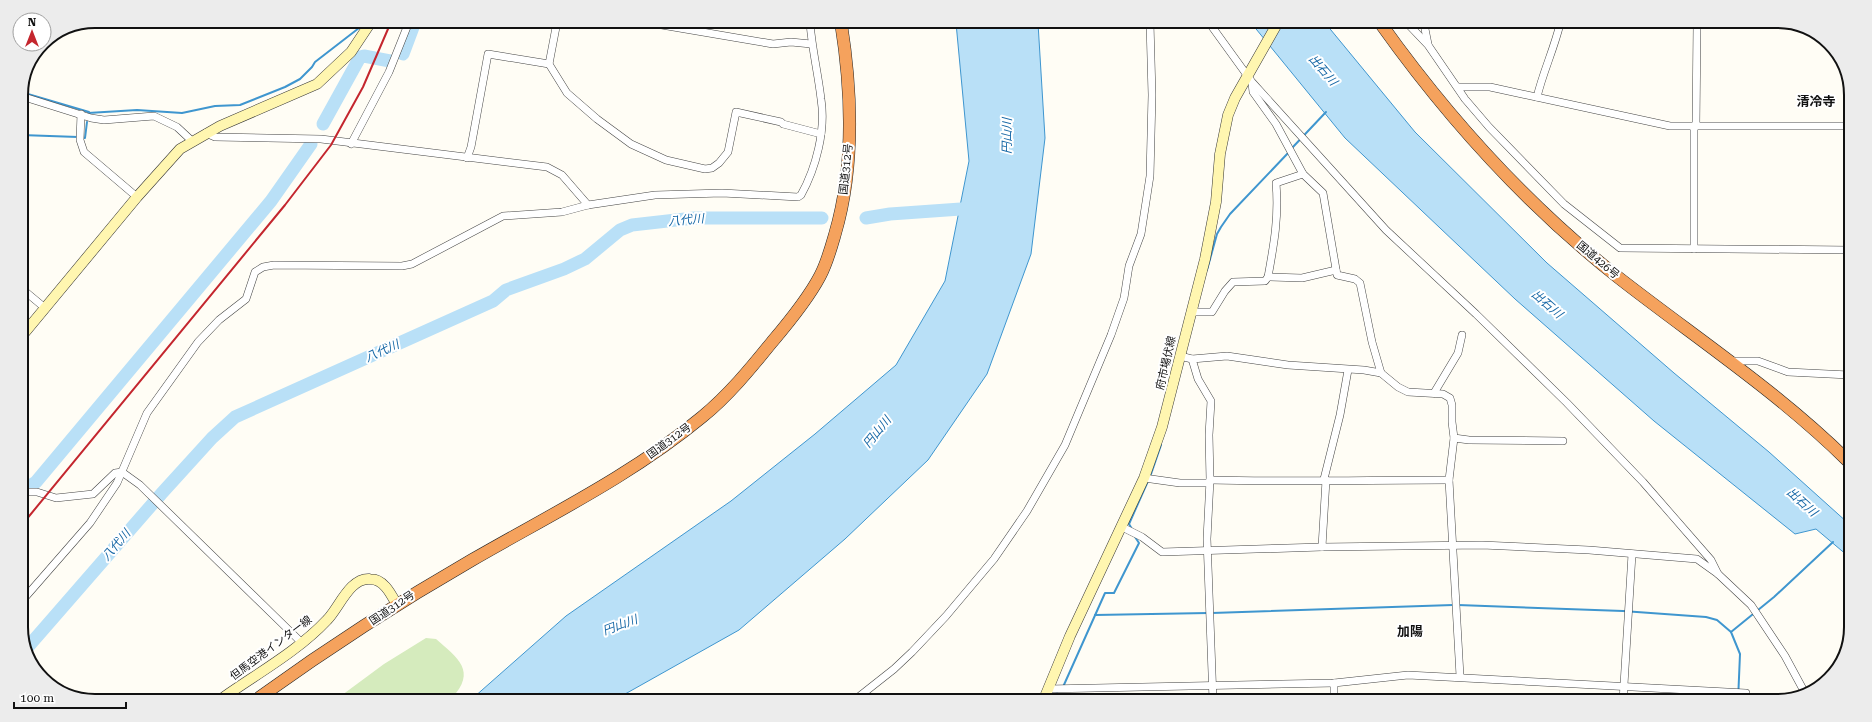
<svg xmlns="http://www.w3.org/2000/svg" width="1872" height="722" font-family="'Roboto Serif','Noto Sans JP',serif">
<rect width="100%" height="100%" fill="#fffdf5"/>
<path fill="#d5ebbd" d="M 426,638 L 436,639 C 458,658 477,671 452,698 L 338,698 L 384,664 Z"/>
<g fill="#b9e0f7" stroke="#3f96cf">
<path d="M 956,23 L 1038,23 L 1045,138 L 1031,254 L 987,374 L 928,460 L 845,539 L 739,630 L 618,698 L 473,698 L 566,616 L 731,501 L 815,434 L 896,365 L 945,281 L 969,161 Z"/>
<path d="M 1252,24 L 1326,24 L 1415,132 L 1547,263 L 1674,373 L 1769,452 L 1848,523 L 1848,556 L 1816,529 L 1795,534 L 1654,421 L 1515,299 L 1421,210 L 1345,138 Z"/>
</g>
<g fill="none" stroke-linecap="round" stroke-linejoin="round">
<g stroke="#3f96cf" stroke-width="2">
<path d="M 21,92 L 89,112"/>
<path d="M 88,113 L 137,110 L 182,113 L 215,106 L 240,105 L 285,87 L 300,79 L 312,67 L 315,62 L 359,28 L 361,22"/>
<path d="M 21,135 L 78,137"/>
<path d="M 82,138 L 85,138 L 87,122"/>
<path d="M 1292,148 L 1326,112"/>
<path d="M 1207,270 L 1217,234 L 1221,227 L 1230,214 L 1289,152"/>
<path d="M 1150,477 L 1161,445"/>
<path d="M 1132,529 L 1129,524 L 1148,481"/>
<path d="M 1458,605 L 1623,611 L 1706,617 L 1717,620 L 1731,632"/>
<path d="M 1212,613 L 1453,605"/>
<path d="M 1095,615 L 1208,613"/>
<path d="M 1063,687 L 1105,593 L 1114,593 L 1139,543 L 1135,537"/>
<path d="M 1052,699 L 1058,691"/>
<path d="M 1738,701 L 1740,654 L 1731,632 L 1774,597 L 1833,542"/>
</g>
<g stroke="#b9e0f7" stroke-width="13">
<path d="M 403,54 L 415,22"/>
<path d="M 323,124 L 360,57 L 364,56 L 390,61"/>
<path d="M 866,218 L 890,214 L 975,208"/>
<path d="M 21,486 L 28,487 L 36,482 L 271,201 L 311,144"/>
<path d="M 27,648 L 162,493 L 212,438 L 235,417 L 493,301 L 506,290 L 564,269 L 585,259 L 620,230 L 632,225 L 694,218 L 822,218"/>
</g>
<defs>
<g id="street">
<path d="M 644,22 L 773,44 L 791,42 L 811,44"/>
<path d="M 1210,24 L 1252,82 L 1386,230 L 1476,314 L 1567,403 L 1643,482 L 1711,560 L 1718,574 L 1751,605 L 1785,656 L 1805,693"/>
<path d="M 1408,24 L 1428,45 L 1465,99 L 1489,127 L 1564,204 L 1620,248 L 1850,250"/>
<path d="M 1424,24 L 1428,44"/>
<path d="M 549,64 L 567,93 L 597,119 L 631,144 L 666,160 L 705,169 L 712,168 L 719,163 L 728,152 L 736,112 L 781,122 L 783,124 L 821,134"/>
<path d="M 1252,83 L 1253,92 L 1276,124 L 1303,174 L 1323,193 L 1337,275 L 1355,279 L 1360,283 L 1372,342 L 1381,373"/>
<path d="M 1458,87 L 1490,87 L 1670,126 L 1851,126"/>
<path d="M 21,96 L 91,118 L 104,120 L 154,116 L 177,127 L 192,141"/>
<path d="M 1537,97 C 1543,72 1554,49 1560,24"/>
<path d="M 81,114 L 80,140 L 84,152 L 137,197"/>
<path d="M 1694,126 L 1694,249"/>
<path d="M 1696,126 L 1697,25"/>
<path d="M 206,133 L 215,137 L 321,139 L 547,167 L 562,175 L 588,205"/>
<path d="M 351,144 L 389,72 L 409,22"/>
<path d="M 467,158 L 471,147 L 488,54 L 549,64 L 557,22"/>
<path d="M 1268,277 L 1302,278 L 1336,270"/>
<path d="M 21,288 L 45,308"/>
<path d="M 1191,312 L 1212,312 L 1225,291 L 1233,282 L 1265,281 L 1268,277 C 1274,244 1279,217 1276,183 L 1303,174"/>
<path d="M 1180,356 L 1192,359 L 1227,356 L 1288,365 L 1364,370 L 1381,373 L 1398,387 L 1408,392 L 1443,394 L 1450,398 L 1452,405 L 1452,422 L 1454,438 L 1449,480 L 1460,676"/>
<path d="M 1192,359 L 1198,379 L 1211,401 L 1209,435 L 1210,480 L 1207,539 L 1213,700"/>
<path d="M 1729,361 L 1758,361 L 1788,372 L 1849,375"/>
<path d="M 1434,393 L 1458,353 L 1462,335"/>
<path d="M 1454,438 L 1469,440 L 1563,441"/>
<path d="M 1144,478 L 1180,483 L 1209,483"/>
<path d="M 1324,479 L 1340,415 L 1348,370"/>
<path d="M 1210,480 C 1289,482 1369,480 1449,480"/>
<path d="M 21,492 L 37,492 L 56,498 L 93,494 L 115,473 L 122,472 L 140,485 L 302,643"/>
<path d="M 1122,527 L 1142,537 L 1162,552 L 1322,547 L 1482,545 L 1589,550 L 1697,559 L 1718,574"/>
<path d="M 1322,547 L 1326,480"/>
<path d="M 21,602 L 90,523 L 117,483 L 147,413 L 198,342 L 219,320 L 246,299 L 255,272 L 263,267 L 274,265 L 402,266 L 412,264 L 503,216 L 562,212 L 588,205 L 655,195 L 722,193 L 798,197 L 801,195 C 816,168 826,130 821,99 C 818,73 812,49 810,23"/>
<path d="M 1334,683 L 1334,700"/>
<path d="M 1048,689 L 1334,683 L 1408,675 L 1746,693 L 1746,701"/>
<path d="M 856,699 L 894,669 L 912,652 L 946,616 L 994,559 L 1027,511 L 1065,445 L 1111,335 L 1124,298 L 1129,266 L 1141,234 L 1150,176 L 1152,95 L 1150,23"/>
<path d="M 1623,701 L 1632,554"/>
</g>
<g id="secondary">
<path d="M 21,337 L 137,197 L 180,149 L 220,126 L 317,84 L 351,52 L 371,22"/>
<path d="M 224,697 C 258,673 298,651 327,620 C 339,608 350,577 370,579 C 384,579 391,594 397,605"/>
<path d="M 1044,699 L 1070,636 L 1144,478 L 1162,427 L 1205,259 L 1216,202 L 1220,154 L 1228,115 L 1235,98 L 1277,24"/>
</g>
<g id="highway">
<path d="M 1381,24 C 1448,118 1528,206 1619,278 C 1696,338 1778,392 1848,461"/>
<path d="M 260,697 C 328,648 399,602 472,560 C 550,515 632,475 702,417 C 728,396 751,368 772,342 C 789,322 808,299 820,276 C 827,263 831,248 835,234 C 855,166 852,92 841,23"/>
</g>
</defs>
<use href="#street" stroke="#444" stroke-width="8"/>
<use href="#secondary" stroke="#333" stroke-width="11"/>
<use href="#highway" stroke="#222" stroke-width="13"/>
<use href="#street" stroke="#fff" stroke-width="7"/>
<use href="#secondary" stroke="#fff6b0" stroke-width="10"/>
<use href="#highway" stroke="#f5a25d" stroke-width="12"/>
<path stroke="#c4262e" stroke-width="2" d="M 21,526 L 285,205 L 331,145 L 363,87 L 391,22"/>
</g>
<g text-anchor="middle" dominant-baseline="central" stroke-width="4" stroke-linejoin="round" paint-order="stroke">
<g font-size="11" fill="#111" stroke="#fff">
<text transform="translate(846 169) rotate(-84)">国道312号</text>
<text transform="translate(1598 260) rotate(40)">国道426号</text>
<text transform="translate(1166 363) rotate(-77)">府市場伏線</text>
<text transform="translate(669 441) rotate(-36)">国道312号</text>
<text transform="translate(392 608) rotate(-34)">国道312号</text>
<text transform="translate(271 648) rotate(-37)">但馬空港インター線</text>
</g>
<g font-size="12" font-style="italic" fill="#1768a6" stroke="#fff">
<text transform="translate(1323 70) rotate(49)">出石川</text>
<text transform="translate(1007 136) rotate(-89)">円山川</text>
<text transform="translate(686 220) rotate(-5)">八代川</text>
<text transform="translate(1547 304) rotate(41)">出石川</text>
<text transform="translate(382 351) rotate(-24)">八代川</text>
<text transform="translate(877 432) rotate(-51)">円山川</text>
<text transform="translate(1802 502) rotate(42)">出石川</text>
<text transform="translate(116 545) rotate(-49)">八代川</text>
<text transform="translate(620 625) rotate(-20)">円山川</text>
</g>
<g font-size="13" font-weight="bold" fill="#111" stroke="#fff">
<text x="1816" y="101">清冷寺</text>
<text x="1410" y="631">加陽</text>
</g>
</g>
<path d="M0 0H1872V722H0ZM95 28H1777A67 67 0 0 1 1844 95V627A67 67 0 0 1 1777 694H95A67 67 0 0 1 28 627V95A67 67 0 0 1 95 28Z" fill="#ececec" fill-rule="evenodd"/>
<path fill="none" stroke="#111" stroke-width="2" d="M95 28H1777A67 67 0 0 1 1844 95V627A67 67 0 0 1 1777 694H95A67 67 0 0 1 28 627V95A67 67 0 0 1 95 28Z"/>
<g transform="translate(32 32)"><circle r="19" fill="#ffffff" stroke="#a0a0a0"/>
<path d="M0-3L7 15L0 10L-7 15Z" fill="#c4262e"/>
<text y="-6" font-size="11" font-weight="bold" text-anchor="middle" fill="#111111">N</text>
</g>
<path d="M14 702v6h112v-6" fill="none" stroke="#111111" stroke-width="2"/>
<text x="20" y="702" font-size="12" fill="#111111" stroke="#ffffff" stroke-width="3" paint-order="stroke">100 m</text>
</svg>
